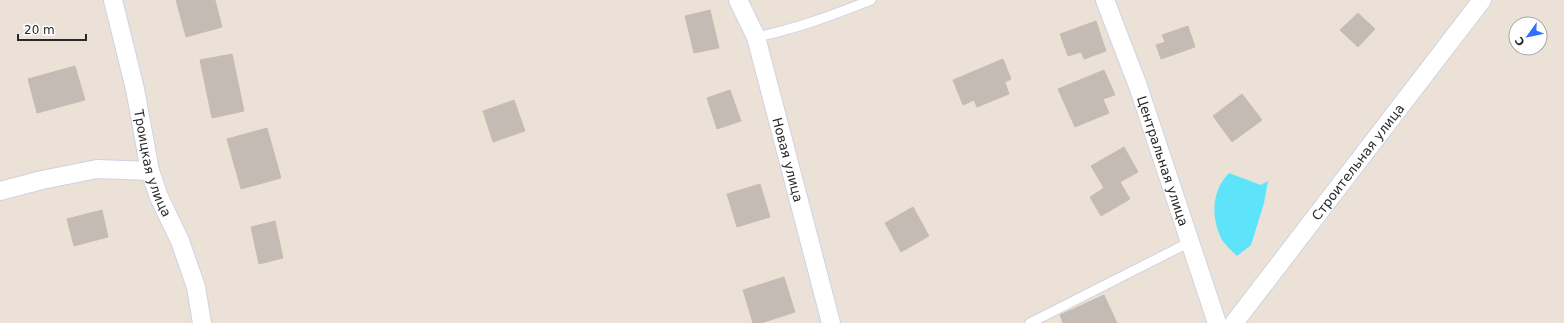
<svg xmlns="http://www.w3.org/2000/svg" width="1564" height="323" font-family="'DejaVu Sans',sans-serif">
<rect width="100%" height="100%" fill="#ece1d7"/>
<path fill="#5de4fb" d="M 1229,173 L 1261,185 L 1268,181 L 1264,203 L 1251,245 L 1237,256 C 1232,251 1226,246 1222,240 C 1211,218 1211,191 1229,173 Z"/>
<g fill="#c3bbb4" stroke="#c7bdb1">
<path d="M 176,0 L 215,0 L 222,27 L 186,37 Z"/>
<path d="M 710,10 L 719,48 L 694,53 L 685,16 Z"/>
<path d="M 1358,13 L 1375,29 L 1358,47 L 1340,30 Z"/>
<path d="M 1096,21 L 1106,51 L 1084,59 L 1081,52 L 1068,56 L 1060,34 Z"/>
<path d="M 1188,26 L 1195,47 L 1161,59 L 1156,45 L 1165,42 L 1162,35 Z"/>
<path d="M 232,54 L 244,111 L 212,118 L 200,60 Z"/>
<path d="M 1003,59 L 1011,79 L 1005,82 L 1009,94 L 977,107 L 974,100 L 963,105 L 953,80 Z"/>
<path d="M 75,66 L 85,100 L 37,113 L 28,79 Z"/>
<path d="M 1104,70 L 1115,95 L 1103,99 L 1109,113 L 1075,127 L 1058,89 Z"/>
<path d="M 730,90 L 741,121 L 717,129 L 707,98 Z"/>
<path d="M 1242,94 L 1262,120 L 1232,142 L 1213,116 Z"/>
<path d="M 514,100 L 525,131 L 493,142 L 483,111 Z"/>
<path d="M 267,128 L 281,178 L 241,189 L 227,139 Z"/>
<path d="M 1124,147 L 1138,172 L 1120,182 L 1130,199 L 1101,216 L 1090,197 L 1104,188 L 1091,166 Z"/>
<path d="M 760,184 L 770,217 L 737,227 L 727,194 Z"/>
<path d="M 913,207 L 929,236 L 901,252 L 885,223 Z"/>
<path d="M 102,210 L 108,237 L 74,246 L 67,219 Z"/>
<path d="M 275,221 L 283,258 L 259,264 L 251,227 Z"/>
<path d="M 784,277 L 795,312 L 761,323 L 753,323 L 743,290 Z"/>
<path d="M 1104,295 L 1117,323 L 1063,323 L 1060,315 Z"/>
</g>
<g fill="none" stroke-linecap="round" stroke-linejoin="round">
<defs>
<g id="service">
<path d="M 756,37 C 796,29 833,15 871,0"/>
<path d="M 1030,323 L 1190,242"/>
</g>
<g id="minor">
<path id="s1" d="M 113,0 L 135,89 L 150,171 L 159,197 L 180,241 L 196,287 L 202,323"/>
<path id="s2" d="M 738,0 L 756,37 L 831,323"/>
<path id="s3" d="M 1105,0 L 1138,86 L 1217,323"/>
<path d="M 0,191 L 42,180 L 97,169 L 150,171"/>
<path id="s4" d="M 1234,323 L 1482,0"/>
</g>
</defs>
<use href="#service" stroke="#ccd3e3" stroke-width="11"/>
<use href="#minor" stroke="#ccd3e3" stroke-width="20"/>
<use href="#service" stroke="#fff" stroke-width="9"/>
<use href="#minor" stroke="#fff" stroke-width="18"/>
</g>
<g text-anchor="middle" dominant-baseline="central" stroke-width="3" stroke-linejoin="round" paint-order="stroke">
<g font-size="13" fill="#282828" stroke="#fff">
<text stroke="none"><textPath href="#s2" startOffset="168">Новая улица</textPath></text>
<text stroke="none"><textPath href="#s3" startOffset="171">Центральная улица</textPath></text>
<text stroke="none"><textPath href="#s4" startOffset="203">Строительная улица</textPath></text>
<text stroke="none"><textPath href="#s1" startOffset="168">Троицкая улица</textPath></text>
</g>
</g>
<g transform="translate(1528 36) rotate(237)"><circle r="19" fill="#ffffff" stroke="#a9a9a9"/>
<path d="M0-3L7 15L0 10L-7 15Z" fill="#3171ff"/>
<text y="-6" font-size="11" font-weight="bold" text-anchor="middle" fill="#282828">С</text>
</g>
<path d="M18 34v6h68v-6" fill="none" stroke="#282828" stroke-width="2"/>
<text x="24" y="34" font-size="12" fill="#282828" stroke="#ffffff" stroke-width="3" paint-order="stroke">20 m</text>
</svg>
